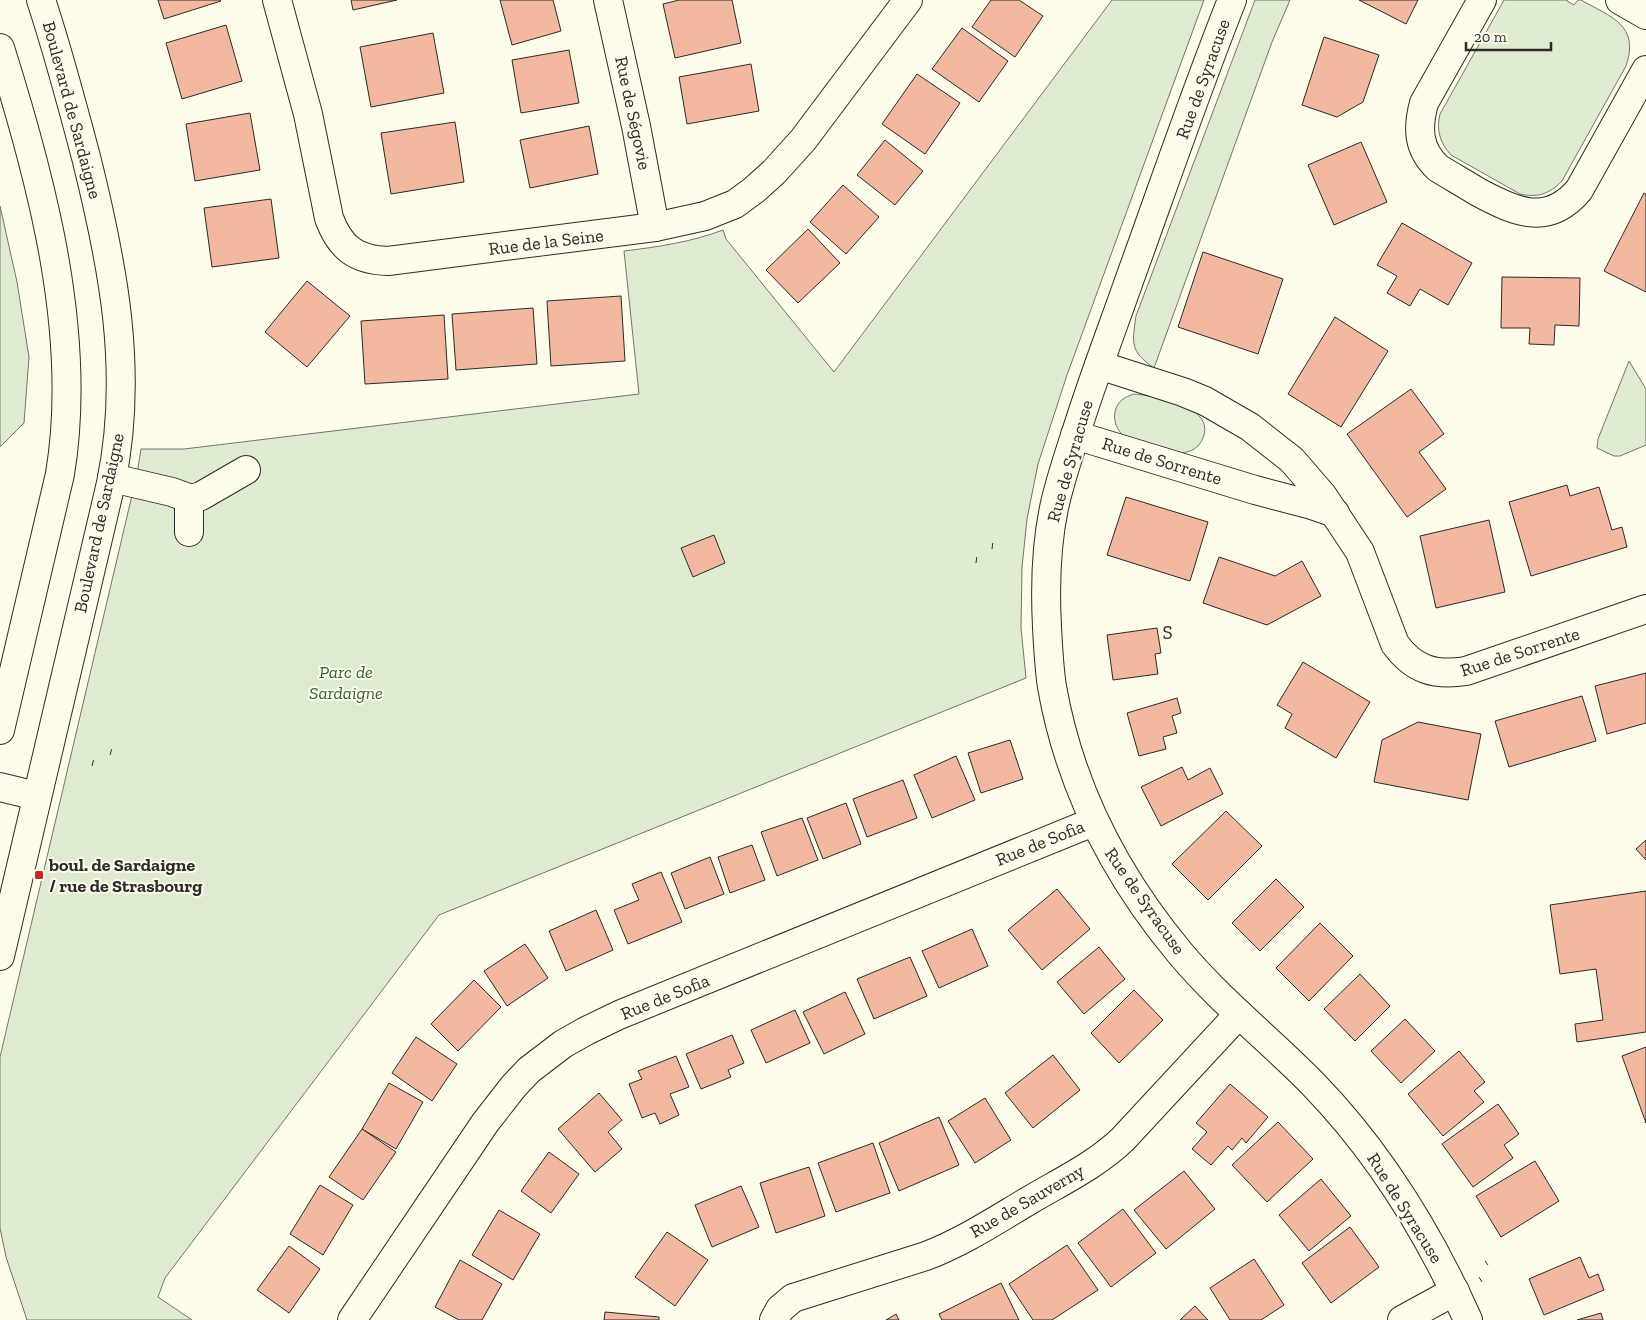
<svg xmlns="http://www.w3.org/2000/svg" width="1646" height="1320" font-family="'Zilla Slab',serif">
<rect width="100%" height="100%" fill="#fdfbea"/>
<g fill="#deebd1" stroke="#74746e">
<path d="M 1112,0 L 1204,0 L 1067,375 L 1038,464 L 1027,519 L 1022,567 L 1021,628 L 1026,678 L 439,915 L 165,1278 L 158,1297 L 192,1320 L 27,1320 L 6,1257 L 0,1228 L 0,1057 L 137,474 L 141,449 L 184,449 L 639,394 L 624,251 C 658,247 691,242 723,230 L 726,239 L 834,372 Z"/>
<path d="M 1255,0 L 1290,0 L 1272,42 L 1154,368 C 1130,351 1132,344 1136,316 Z"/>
<path d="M 1504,0 L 1567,0 L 1567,1 L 1574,5 L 1578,0 L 1581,0 C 1611,17 1640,25 1626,66 L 1562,181 C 1549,194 1538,198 1520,194 L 1451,155 C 1440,143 1436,130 1440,114 Z"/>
<path d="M 0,206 L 17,282 L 29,357 L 24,423 L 0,447 Z"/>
<path d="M 1629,361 L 1646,389 L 1646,445 L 1620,456 L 1614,456 L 1597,448 L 1598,439 Z"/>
<path d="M 1134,394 C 1156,396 1216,406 1203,438 C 1199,448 1191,452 1181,453 C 1166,449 1137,444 1124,436 C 1117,431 1113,420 1115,412 C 1117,401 1125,397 1134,394 Z"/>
</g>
<g fill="#f2b8a0" stroke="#2b2b2b">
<path d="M 158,0 L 220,0 L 221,1 L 164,19 Z"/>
<path d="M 351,0 L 397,0 L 353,10 Z"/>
<path d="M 500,0 L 553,0 L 561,31 L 512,45 Z"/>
<path d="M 679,0 L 732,0 L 741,43 L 675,58 L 663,4 Z"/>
<path d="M 991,0 L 1019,0 L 1043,16 L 1015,57 L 972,27 Z"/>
<path d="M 1359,0 L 1418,0 L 1406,24 Z"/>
<path d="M 226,25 L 242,81 L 182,99 L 166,43 Z"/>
<path d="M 962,28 L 1008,61 L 979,102 L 932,69 Z"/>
<path d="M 433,33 L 444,93 L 371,107 L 360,47 Z"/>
<path d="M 1324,37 L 1379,55 L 1363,102 L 1337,117 L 1302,105 Z"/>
<path d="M 569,50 L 579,103 L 521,113 L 512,60 Z"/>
<path d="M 751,64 L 759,111 L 687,124 L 679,77 Z"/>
<path d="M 917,74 L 960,103 L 925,154 L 882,124 Z"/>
<path d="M 250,113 L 260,170 L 195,181 L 186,124 Z"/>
<path d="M 455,122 L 464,182 L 391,194 L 381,133 Z"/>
<path d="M 589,126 L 598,174 L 530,188 L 520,140 Z"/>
<path d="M 885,140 L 923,171 L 895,205 L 857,175 Z"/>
<path d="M 1361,142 L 1387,202 L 1334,225 L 1308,165 Z"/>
<path d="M 843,185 L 879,217 L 846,254 L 810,222 Z"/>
<path d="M 1644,193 L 1646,194 L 1646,292 L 1604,271 Z"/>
<path d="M 271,199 L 279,258 L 212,267 L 204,208 Z"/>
<path d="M 1402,223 L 1472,263 L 1448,305 L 1420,289 L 1410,306 L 1387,293 L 1397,276 L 1377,265 Z"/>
<path d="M 808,229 L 840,263 L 798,303 L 766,270 Z"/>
<path d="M 1203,252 L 1283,279 L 1258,354 L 1178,327 Z"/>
<path d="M 1502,277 L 1580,278 L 1579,326 L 1555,325 L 1554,345 L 1529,344 L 1530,328 L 1501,328 Z"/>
<path d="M 307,281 L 350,316 L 307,367 L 265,332 Z"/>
<path d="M 621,296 L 625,361 L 551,366 L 547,301 Z"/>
<path d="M 533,308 L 537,364 L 456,370 L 452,314 Z"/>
<path d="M 444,315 L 448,379 L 365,384 L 361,321 Z"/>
<path d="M 1335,317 L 1388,351 L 1341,427 L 1288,394 Z"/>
<path d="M 1411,389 L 1444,434 L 1419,452 L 1446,489 L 1407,517 L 1347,434 Z"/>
<path d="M 1567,485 L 1570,496 L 1599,487 L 1612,530 L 1622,527 L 1627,547 L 1531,576 L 1509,502 Z"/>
<path d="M 1126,497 L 1208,522 L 1190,581 L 1107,555 Z"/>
<path d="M 1489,520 L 1505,592 L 1436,608 L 1420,536 Z"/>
<path d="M 714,535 L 725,563 L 693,577 L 681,548 Z"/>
<path d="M 1219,557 L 1275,576 L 1302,561 L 1321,596 L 1267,625 L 1203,603 Z"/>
<path d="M 1157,628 L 1161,653 L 1155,654 L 1158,674 L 1113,680 L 1107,635 Z"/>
<path d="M 1303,662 L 1370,702 L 1336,758 L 1285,728 L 1292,714 L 1277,705 Z"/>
<path d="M 1646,673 L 1646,723 L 1607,734 L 1595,686 Z"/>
<path d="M 1582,696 L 1596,741 L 1509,767 L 1495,721 Z"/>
<path d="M 1177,698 L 1181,713 L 1172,716 L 1177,733 L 1163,737 L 1166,749 L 1139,756 L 1127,713 Z"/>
<path d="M 1418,722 L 1481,734 L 1468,800 L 1374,782 L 1382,740 Z"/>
<path d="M 1010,740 L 1023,779 L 981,793 L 968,753 Z"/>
<path d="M 956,756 L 975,800 L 932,818 L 914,775 Z"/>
<path d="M 1182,767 L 1188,780 L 1210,768 L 1223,794 L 1161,826 L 1141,787 Z"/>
<path d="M 903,780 L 917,818 L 867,837 L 853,799 Z"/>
<path d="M 846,803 L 861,844 L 823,859 L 807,818 Z"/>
<path d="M 1226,811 L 1262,846 L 1208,900 L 1172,864 Z"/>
<path d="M 802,818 L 818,860 L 777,876 L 761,832 Z"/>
<path d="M 1646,840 L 1646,860 L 1636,849 Z"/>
<path d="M 752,845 L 765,880 L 730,893 L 718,857 Z"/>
<path d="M 710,857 L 724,894 L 685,909 L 671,873 Z"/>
<path d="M 661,872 L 682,922 L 628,944 L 614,910 L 639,900 L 632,884 Z"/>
<path d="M 1276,879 L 1304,907 L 1260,951 L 1232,923 Z"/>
<path d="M 1057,889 L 1090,929 L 1042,970 L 1008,930 Z"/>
<path d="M 1646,891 L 1646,1032 L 1577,1042 L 1575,1024 L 1603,1020 L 1596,969 L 1560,974 L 1550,905 Z"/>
<path d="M 596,910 L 613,950 L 566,971 L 549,931 Z"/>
<path d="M 1320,923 L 1353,956 L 1309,1001 L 1276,968 Z"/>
<path d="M 972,929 L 988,966 L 939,988 L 922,951 Z"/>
<path d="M 525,944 L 548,978 L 507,1006 L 484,971 Z"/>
<path d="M 1099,947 L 1125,979 L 1084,1014 L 1057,982 Z"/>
<path d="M 910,957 L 927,996 L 874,1019 L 857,979 Z"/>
<path d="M 1360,974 L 1390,1006 L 1355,1041 L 1324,1009 Z"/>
<path d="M 474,980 L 501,1007 L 458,1051 L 431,1024 Z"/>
<path d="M 1134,990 L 1163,1020 L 1119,1063 L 1091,1033 Z"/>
<path d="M 845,992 L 865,1034 L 824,1054 L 803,1012 Z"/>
<path d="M 795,1010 L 810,1043 L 766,1063 L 751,1030 Z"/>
<path d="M 1405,1019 L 1435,1051 L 1401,1083 L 1371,1051 Z"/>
<path d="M 732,1035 L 744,1063 L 728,1070 L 731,1077 L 701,1089 L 686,1054 Z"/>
<path d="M 416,1037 L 457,1064 L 432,1101 L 392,1073 Z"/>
<path d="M 1646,1047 L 1646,1123 L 1622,1056 Z"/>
<path d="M 1459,1051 L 1485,1082 L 1474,1091 L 1484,1102 L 1443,1136 L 1408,1094 Z"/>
<path d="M 1053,1055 L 1080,1090 L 1033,1128 L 1005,1093 Z"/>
<path d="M 676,1056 L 689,1087 L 670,1094 L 679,1115 L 660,1124 L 655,1113 L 642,1118 L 629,1084 L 642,1079 L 638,1071 Z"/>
<path d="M 389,1083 L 423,1102 L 396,1149 L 362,1129 Z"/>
<path d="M 1230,1084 L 1268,1117 L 1246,1143 L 1242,1138 L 1232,1150 L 1228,1146 L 1211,1165 L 1192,1149 L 1207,1132 L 1196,1123 Z"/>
<path d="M 599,1093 L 622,1120 L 608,1132 L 622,1149 L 595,1172 L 558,1129 Z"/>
<path d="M 985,1098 L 1011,1140 L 975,1163 L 948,1121 Z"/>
<path d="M 1498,1104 L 1519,1134 L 1504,1145 L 1513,1158 L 1473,1187 L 1442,1144 Z"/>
<path d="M 939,1117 L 959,1165 L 899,1191 L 879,1143 Z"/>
<path d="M 1278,1122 L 1313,1159 L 1267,1202 L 1232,1165 Z"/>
<path d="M 362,1129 L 396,1152 L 363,1200 L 329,1177 Z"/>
<path d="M 873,1143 L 890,1193 L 836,1212 L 818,1163 Z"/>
<path d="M 549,1152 L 579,1174 L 551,1213 L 521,1191 Z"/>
<path d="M 1535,1161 L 1559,1201 L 1501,1237 L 1476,1196 Z"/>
<path d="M 809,1167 L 825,1216 L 776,1233 L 760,1183 Z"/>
<path d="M 1184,1171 L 1215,1209 L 1166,1249 L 1134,1210 Z"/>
<path d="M 1321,1179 L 1351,1216 L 1309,1251 L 1279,1215 Z"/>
<path d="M 320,1185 L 353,1205 L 323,1255 L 290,1234 Z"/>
<path d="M 741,1186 L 759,1227 L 712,1247 L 695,1205 Z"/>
<path d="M 1123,1209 L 1156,1253 L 1111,1287 L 1078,1243 Z"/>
<path d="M 499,1210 L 540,1234 L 513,1280 L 472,1255 Z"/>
<path d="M 1350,1227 L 1379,1267 L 1331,1303 L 1302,1263 Z"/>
<path d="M 667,1232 L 708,1260 L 675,1306 L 635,1277 Z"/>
<path d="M 1067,1245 L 1098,1290 L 1052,1320 L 1033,1320 L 1009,1284 Z"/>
<path d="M 289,1246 L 320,1269 L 289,1313 L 257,1290 Z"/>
<path d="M 1580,1257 L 1589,1278 L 1598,1274 L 1604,1290 L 1544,1315 L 1529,1279 Z"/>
<path d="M 1254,1259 L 1284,1305 L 1261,1320 L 1230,1320 L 1210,1288 Z"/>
<path d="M 460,1260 L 502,1284 L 482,1320 L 459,1320 L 435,1307 Z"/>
<path d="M 1001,1283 L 1019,1320 L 942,1320 L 939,1314 Z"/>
<path d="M 1195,1306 L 1208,1320 L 1180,1320 Z"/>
<path d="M 605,1312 L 659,1317 L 659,1320 L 604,1320 Z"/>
<path d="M 1601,1313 L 1603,1320 L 1577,1320 Z"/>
<path d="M 896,1314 L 899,1320 L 886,1320 Z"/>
</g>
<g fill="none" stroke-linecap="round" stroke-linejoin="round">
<defs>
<g id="minor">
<path d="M 277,0 L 308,114 L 329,218 C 340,248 356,260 388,261 L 655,227 L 705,216 L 735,204 L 754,190 L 774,172 L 803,140 L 908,0"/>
<path d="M 608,0 L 636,126 L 655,227"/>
<path d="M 1232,0 C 1195,93 1163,187 1129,281 C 1111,332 1091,384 1075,436 C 1067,460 1059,484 1054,508 C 1046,546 1045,588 1047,627 C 1048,647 1049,667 1052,687 C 1070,788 1114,874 1180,953 C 1220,1001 1269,1039 1313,1084 C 1379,1152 1429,1233 1468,1320"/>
<path d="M 1482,0 L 1424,103 C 1417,129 1418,149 1438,168 C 1451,176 1465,184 1478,192 C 1515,212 1548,227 1579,190 L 1646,70"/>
<path d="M 1620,0 L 1646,15"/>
<path d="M 0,48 C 42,181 83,335 60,474 L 0,730"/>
<path d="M 1099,365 L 1183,392 L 1205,401 L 1250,427 L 1292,460 L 1323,496 L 1360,552 L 1395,644 C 1414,670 1435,676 1466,671 L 1646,609"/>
<path d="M 1075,435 L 1255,490 L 1312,505 L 1335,513"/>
<path d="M 112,478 L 172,492 L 191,499 L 201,496 L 246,470"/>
<path d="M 189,498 L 189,532"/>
<path d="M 0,787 L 37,796"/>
<path d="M 0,956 L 111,483 C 134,372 113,265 86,157 C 72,104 58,51 41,0"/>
<path d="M 352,1320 L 485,1123 L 513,1087 L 529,1070 L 563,1044 L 586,1031 L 619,1015 L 1093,822"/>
<path d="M 774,1320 L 780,1309 L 793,1298 L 926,1256 C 963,1242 996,1220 1030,1200 C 1062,1181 1096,1165 1123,1139 L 1239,1014"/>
<path d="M 1402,1320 L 1455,1291"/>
</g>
</defs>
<use href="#minor" stroke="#2b2b2b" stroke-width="30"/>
<use href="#minor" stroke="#fdfbea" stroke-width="28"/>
<g stroke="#2b2b2b" stroke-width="1" stroke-dasharray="6 2.5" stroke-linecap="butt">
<path d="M 992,549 L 993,541"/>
<path d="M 976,563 L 977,555"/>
<path d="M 110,755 L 112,748"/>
<path d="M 92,766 L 94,758"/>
<path d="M 1485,1261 L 1488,1265"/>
<path d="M 1479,1277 L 1482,1282"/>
</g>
</g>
<rect fill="#c62828" stroke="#fdfbea" stroke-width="2" x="34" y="870" width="10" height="10" rx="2.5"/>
<g text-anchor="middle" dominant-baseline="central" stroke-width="4" stroke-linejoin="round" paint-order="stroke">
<g font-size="18" fill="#2b2b2b" stroke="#fdfbea">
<text transform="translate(1203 79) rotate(-70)">Rue de Syracuse</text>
<text transform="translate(72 110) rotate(75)">Boulevard de Sardaigne</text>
<text transform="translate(633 113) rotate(78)">Rue de Ségovie</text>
<text transform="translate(546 242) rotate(-7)">Rue de la Seine</text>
<text transform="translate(1070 461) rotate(-74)">Rue de Syracuse</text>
<text transform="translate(1162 461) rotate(17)">Rue de Sorrente</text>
<text transform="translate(99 523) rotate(-78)">Boulevard de Sardaigne</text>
<text transform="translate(1520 652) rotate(-18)">Rue de Sorrente</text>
<text transform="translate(1040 843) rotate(-22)">Rue de Sofia</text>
<text transform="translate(1145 901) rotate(55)">Rue de Syracuse</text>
<text transform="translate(665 997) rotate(-22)">Rue de Sofia</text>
<text transform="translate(1027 1201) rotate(-30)">Rue de Sauverny</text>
<text transform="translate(1405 1208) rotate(58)">Rue de Syracuse</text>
</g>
<g font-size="18" font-style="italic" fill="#34623c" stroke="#fdfbea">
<text x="346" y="672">Parc de<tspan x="346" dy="21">Sardaigne</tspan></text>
</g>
<g font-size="18" font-weight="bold" fill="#2b2b2b" stroke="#fdfbea" text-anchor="start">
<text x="49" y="865">boul. de Sardaigne<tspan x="49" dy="21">/ rue de Strasbourg</tspan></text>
</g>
<g font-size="19" letter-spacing="1" fill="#2b2b2b" stroke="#fdfbea">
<text x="1168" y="632">S</text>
</g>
</g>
<path d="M1466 42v8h85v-8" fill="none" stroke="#2b2b2b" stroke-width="2.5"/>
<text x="1474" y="42" font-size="15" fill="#2b2b2b" stroke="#fdfbea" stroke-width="4" paint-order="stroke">20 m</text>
</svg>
